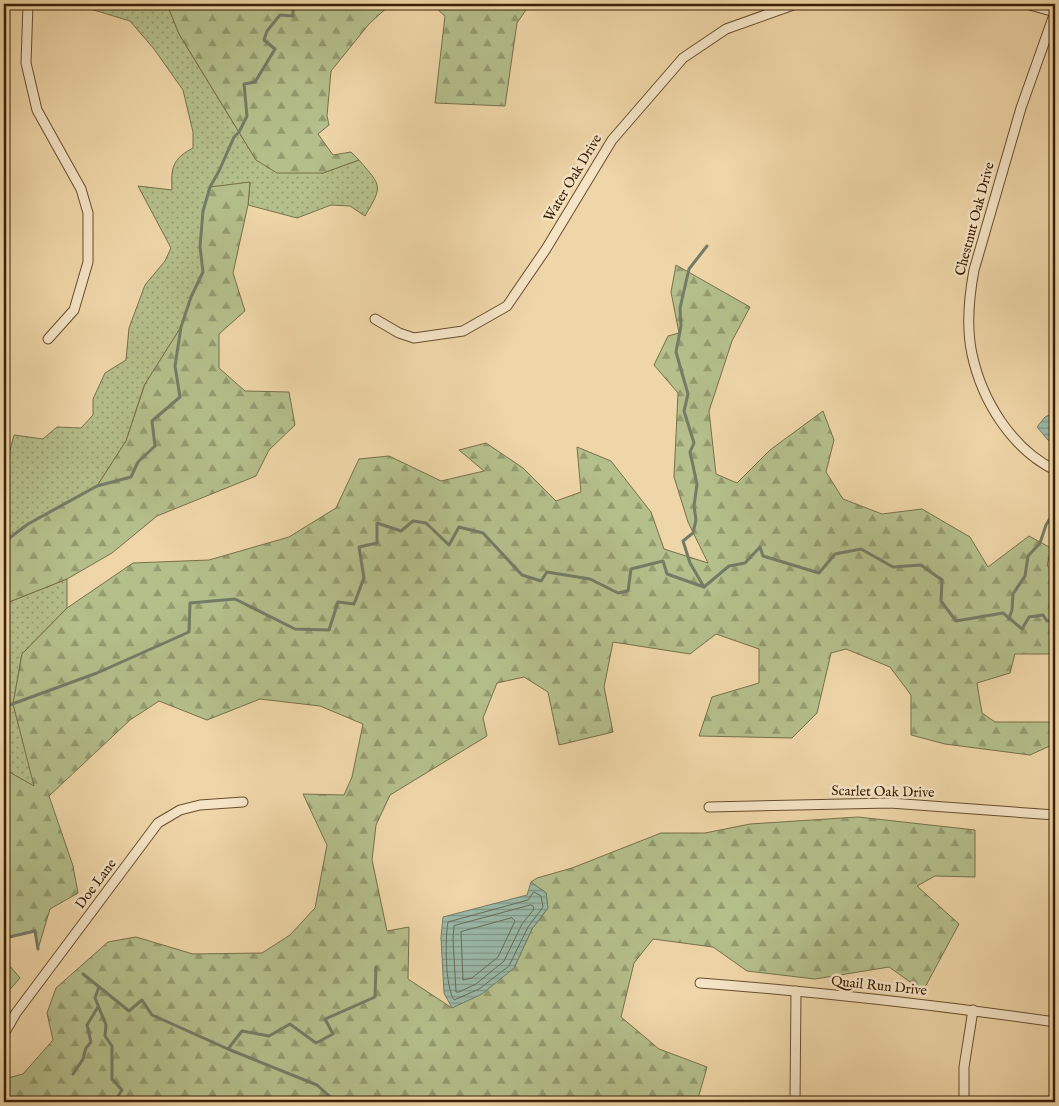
<svg xmlns="http://www.w3.org/2000/svg" width="1059" height="1106" font-family="'IM FELL English',serif">
<defs>
<pattern id="grass-dots" width="8" height="8" patternUnits="userSpaceOnUse" patternTransform="scale(1.25)"><rect width="8" height="8" fill="#b4bf8b"/><path d="M2 2h.1M6 6h.1" fill="none" stroke="#949b6f" stroke-width="1.8" stroke-linecap="round"/></pattern>
<pattern id="forest-firs" width="22" height="20" patternUnits="userSpaceOnUse" patternTransform="scale(1.25)"><rect width="22" height="20" fill="#b4bf8b"/><path d="M5 1l3.5 6h-7zM16 11l3.5 6h-7z" fill="#949b6f"/></pattern>
<pattern id="water-rules" width="6" height="5" patternUnits="userSpaceOnUse" patternTransform="scale(1.25)"><rect width="6" height="5" fill="#9ab9a9"/><path d="M0 2.5h6" fill="none" stroke="#7f9687"/></pattern>
</defs>
<rect width="100%" height="100%" fill="#efd6a8"/>
<filter id="stains"><feTurbulence type="fractalNoise" baseFrequency=".004" numOctaves="4"/><feColorMatrix values="0 0 0 0 .2 0 0 0 0 .09 0 0 0 0 .02 0 0 0 .5 -.17"/></filter>
<radialGradient id="worn" r=".72"><stop offset=".6" stop-color="#630" stop-opacity="0"/><stop offset="1" stop-color="#630" stop-opacity=".3"/></radialGradient>
<g fill="url(#grass-dots)" stroke="#787048">
<path d="M 74,4 L 167,4 L 179,34 L 256,160 L 323,173 L 359,160 C 382,187 383,185 365,216 L 350,206 L 331,205 L 297,218 L 248,205 L 250,183 L 210,187 L 203,211 L 200,247 L 203,272 L 191,297 L 181,327 L 144,386 L 126,441 L 97,486 L 26,525 L 4,542 L 4,473 L 14,435 L 43,439 L 57,427 L 81,428 L 93,415 L 93,399 L 105,373 L 126,360 L 129,328 L 145,285 L 165,261 L 171,248 L 138,186 L 172,190 C 171,168 172,159 193,148 L 193,132 L 183,90 L 154,49 L 130,21 Z"/>
<path d="M 67,579 L 67,608 L 22,654 L 13,704 L 35,787 L 4,769 L 4,604 Z"/>
</g>
<g fill="url(#forest-firs)" stroke="#787048">
<path d="M 167,4 L 391,4 L 369,24 L 331,71 L 327,116 L 329,125 L 318,134 L 333,155 L 351,152 L 359,160 L 323,173 L 277,173 L 256,160 L 179,34 Z"/>
<path d="M 398,4 L 530,4 L 517,23 L 505,106 L 435,103 L 445,16 L 437,9 Z"/>
<path d="M 250,182 L 248,205 L 233,273 L 245,311 L 219,334 L 219,368 L 245,391 L 289,392 L 295,425 L 269,450 L 256,476 L 157,516 L 112,553 L 67,579 L 4,604 L 4,542 L 26,525 L 97,486 L 126,441 L 145,384 L 181,327 L 191,297 L 203,272 L 200,247 L 203,211 L 210,187 Z"/>
<path d="M 676,265 L 750,307 L 732,341 L 709,411 L 716,474 L 737,483 L 770,450 L 823,411 L 834,440 L 826,472 L 843,499 L 882,514 L 922,509 L 970,537 L 988,567 L 1029,536 L 1051,548 L 1047,566 L 1055,570 L 1055,654 L 1015,654 L 1010,673 L 977,683 L 982,713 L 995,722 L 1055,722 L 1055,739 L 1052,745 L 1030,755 L 945,744 L 911,735 L 911,695 L 890,667 L 846,649 L 831,653 L 817,713 L 792,738 L 699,736 L 712,697 L 759,683 L 759,649 L 716,634 L 690,654 L 613,642 L 604,687 L 613,732 L 559,745 L 548,692 L 524,677 L 497,683 L 483,718 L 487,736 L 390,795 L 376,825 L 372,860 L 387,931 L 409,927 L 408,979 L 452,1008 L 514,968 L 532,929 L 548,908 L 546,893 L 531,882 L 537,878 L 572,868 L 661,833 L 705,833 L 750,824 L 858,817 L 975,830 L 975,877 L 935,876 L 917,886 L 959,924 L 923,991 L 889,967 L 815,979 L 747,971 L 713,947 L 653,939 L 634,963 L 621,1017 L 659,1049 L 707,1067 L 697,1102 L 4,1102 L 4,1079 L 23,1074 L 53,1040 L 47,1013 L 56,988 L 108,942 L 136,937 L 193,954 L 262,953 L 290,935 L 315,908 L 327,845 L 303,794 L 344,795 L 352,777 L 363,724 L 320,706 L 260,699 L 207,720 L 159,701 L 130,720 L 49,796 L 73,866 L 78,893 L 50,909 L 38,949 L 35,931 L 5,938 L 4,942 L 4,769 L 34,786 L 13,704 L 22,654 L 67,608 L 133,563 L 209,560 L 289,537 L 336,508 L 359,459 L 389,456 L 441,481 L 484,471 L 459,450 L 486,443 L 523,468 L 556,501 L 581,492 L 577,447 L 611,461 L 651,512 L 664,549 L 708,563 L 688,522 L 674,477 L 678,393 L 654,365 L 668,336 L 679,333 L 671,292 Z"/>
<path d="M 4,959 L 20,978 L 4,996 Z"/>
</g>
<g fill="url(#water-rules)" stroke="#747c67">
<path d="M 1055,412 L 1055,443 L 1048,440 L 1037,427 L 1045,417 Z"/>
<path d="M 531,882 L 546,893 L 548,908 L 532,929 L 514,968 L 482,994 L 452,1008 L 444,993 L 441,938 L 443,917 L 527,895 Z"/>
</g>
<g fill="none" stroke-linecap="round" stroke-linejoin="round">
<g stroke="#6a6c56" stroke-width="1">
<path d="M 534,892 L 541,896 L 543,907 L 528,927 L 509,966 L 479,989 L 454,1000 C 445,986 445,939 448,922 L 528,900 Z"/>
<path d="M 531,905 L 533,906 L 534,909 L 522,924 L 504,961 L 476,984 L 459,992 L 456,992 L 453,939 L 454,926 Z"/>
<path d="M 512,918 L 515,921 L 498,957 L 472,978 L 463,980 L 461,932 Z"/>
</g>
<g stroke="#747c67" stroke-width="3">
<path d="M 4,542 L 28,524 L 97,486 L 131,477 L 138,462 L 155,446 L 152,421 L 180,397 L 175,366 L 181,327 L 191,297 L 203,272 L 200,247 L 203,211 L 210,187 L 219,171 L 234,137 L 239,132 L 247,116 L 244,84 L 255,82 L 275,49 L 264,40 L 267,31 L 280,15 L 293,16 L 293,4"/>
<path d="M 704,587 L 690,563 L 683,541 L 693,533 L 696,520 L 694,506 L 697,484 L 690,452 L 694,443 L 684,411 L 688,394 L 676,352 L 681,326 L 680,308 L 689,269 L 707,246"/>
<path d="M 1009,618 L 1012,610 L 1013,594 L 1025,576 L 1028,556 L 1040,543 L 1046,525 L 1055,510"/>
<path d="M 4,707 L 97,673 L 189,632 L 190,603 L 235,599 L 295,629 L 329,630 L 338,602 L 354,604 L 364,578 L 359,547 L 377,543 L 377,523 L 401,531 L 413,521 L 426,523 L 449,545 L 459,527 L 483,533 L 522,575 L 541,581 L 547,572 L 590,579 L 618,593 L 628,591 L 631,569 L 663,561 L 667,574 L 704,587 L 729,566 L 745,563 L 760,547 L 763,556 L 819,573 L 835,554 L 861,549 L 893,567 L 921,565 L 942,580 L 941,601 L 956,621 L 1003,613 L 1022,629 L 1029,617 L 1043,615 L 1047,621 L 1055,618 L 1050,604 L 1055,598"/>
<path d="M 4,936 L 5,938 L 35,931 L 38,949"/>
<path d="M 83,974 L 129,1011 L 142,1000 L 152,1015 L 228,1049 L 317,1085 L 336,1102"/>
<path d="M 99,987 L 95,998 L 106,1025 L 105,1036 L 112,1046 L 112,1079 L 122,1090 L 114,1102"/>
<path d="M 228,1049 L 242,1031 L 269,1036 L 290,1024 L 316,1043 L 333,1034 L 325,1019 L 375,997 L 376,967"/>
<path d="M 73,1074 L 83,1059 L 86,1048 L 91,1042 L 87,1025 L 98,1007"/>
</g>
<defs>
<g id="street">
<path d="M 28,4 L 26,63 L 37,110 L 81,189 L 88,213 L 88,262 L 74,310 L 48,339"/>
<path d="M 1026,4 L 1055,12 L 1021,108 L 974,270 C 969,297 966,327 972,354 C 982,401 1012,449 1055,470"/>
<path d="M 375,319 L 399,333 L 414,338 L 463,331 L 507,306 L 546,249 L 612,140 L 683,58 L 726,29 L 796,4"/>
<path d="M 709,807 L 890,803 L 1055,815"/>
<path d="M 700,983 C 819,992 937,1005 1055,1022"/>
<path d="M 4,1034 L 16,1013 L 158,823 L 180,810 L 200,805 L 243,802"/>
<path d="M 795,1102 L 796,991"/>
<path d="M 964,1102 L 964,1067 L 973,1010"/>
</g>
</defs>
<use href="#street" stroke="#684e2d" stroke-width="11"/>
<use href="#street" stroke="#f5e4c6" stroke-width="9"/>
</g>
<g text-anchor="middle" dominant-baseline="central" stroke-width="5" stroke-linejoin="round" paint-order="stroke">
<g font-size="14" fill="#3b2004" stroke="#f5e4c6">
<text transform="translate(573 178) rotate(-59)">Water Oak Drive</text>
<text transform="translate(975 219) rotate(-75)">Chestnut Oak Drive</text>
<text transform="translate(883 792) rotate(1)">Scarlet Oak Drive</text>
<text transform="translate(96 884) rotate(-53)">Doe Lane</text>
<text transform="translate(879 986) rotate(6)">Quail Run Drive</text>
</g>
</g>
<rect width="1059" height="1106" fill="none" stroke="#efd6a8" stroke-width="20"/>
<rect x="5" y="5" width="1049" height="1096" fill="none" stroke="#3b2004" stroke-width="2.5"/>
<rect x="10" y="10" width="1039" height="1086" fill="none" stroke="#3b2004"/>
<rect width="100%" height="100%" filter="url(#stains)"/>
<rect width="100%" height="100%" fill="url(#worn)"/>
</svg>
